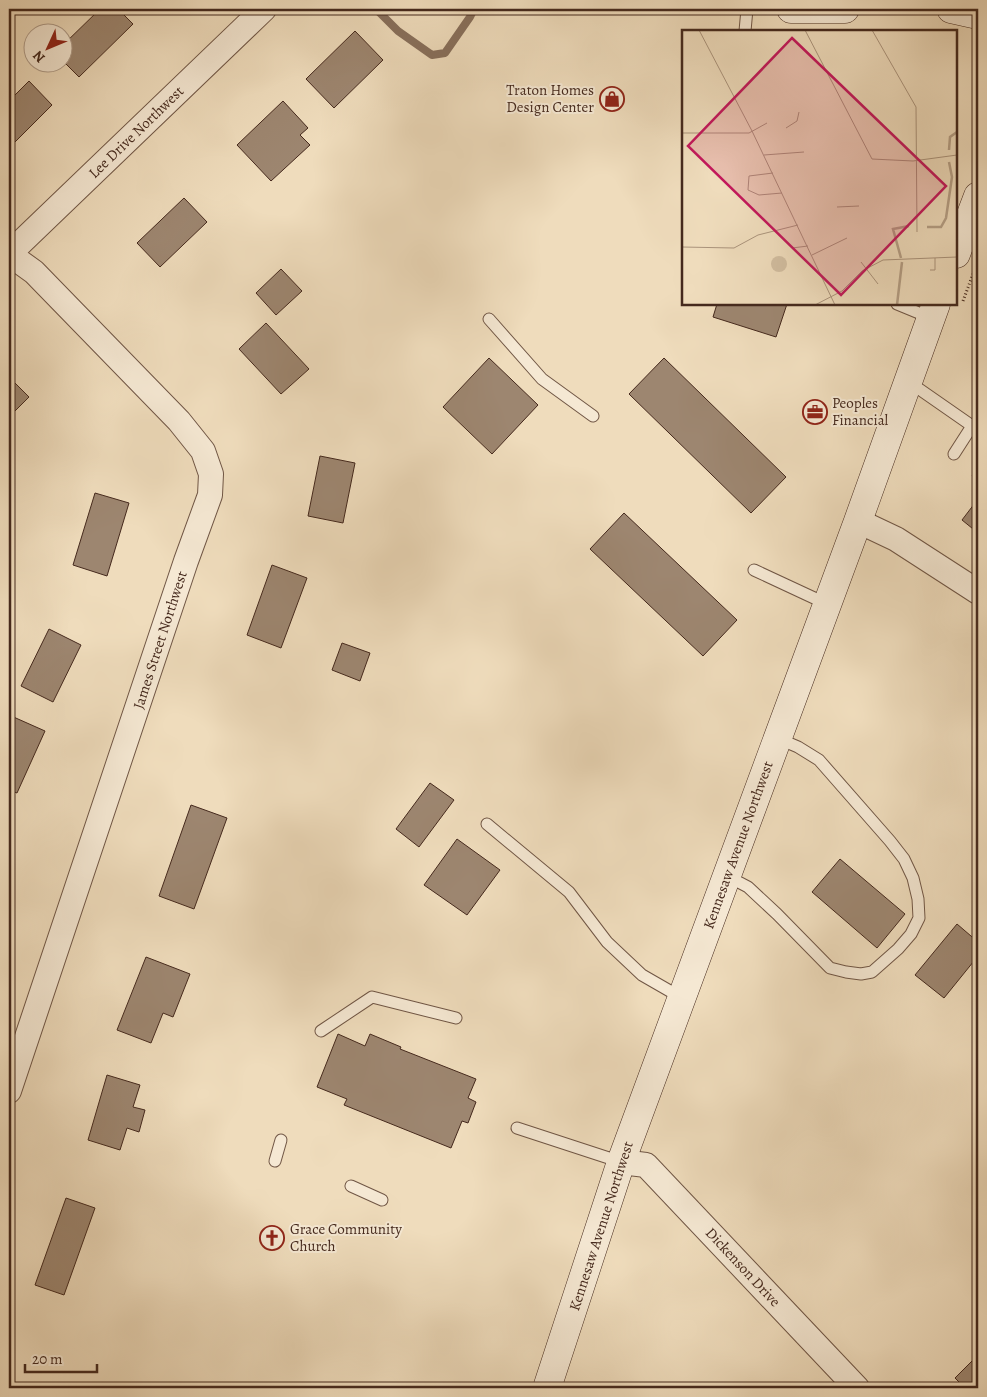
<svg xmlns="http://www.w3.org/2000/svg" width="987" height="1397" font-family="Alegreya,serif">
<rect width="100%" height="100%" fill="#efdcbc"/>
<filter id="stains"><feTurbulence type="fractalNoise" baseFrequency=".004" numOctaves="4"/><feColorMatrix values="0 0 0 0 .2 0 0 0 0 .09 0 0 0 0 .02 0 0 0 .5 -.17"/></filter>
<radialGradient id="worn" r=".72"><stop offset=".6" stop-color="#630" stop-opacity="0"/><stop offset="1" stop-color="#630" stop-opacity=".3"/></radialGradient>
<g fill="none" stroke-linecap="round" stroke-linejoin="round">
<path stroke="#88705c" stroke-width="8" d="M 376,9 L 398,31 L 432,55 L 445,53 L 470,17 L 474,9"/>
</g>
<g fill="#9d8670" stroke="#45291d">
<path d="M 100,9 L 118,9 L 133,24 L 79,77 L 62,60 L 62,46 Z"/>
<path d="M 355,31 L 383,60 L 334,108 L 306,79 Z"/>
<path d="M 29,81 L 52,105 L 9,148 L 9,101 Z"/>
<path d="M 283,101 L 308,128 L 300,135 L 310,145 L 271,181 L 237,145 Z"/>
<path d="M 184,198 L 207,222 L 160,267 L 137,243 Z"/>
<path d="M 281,269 L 302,291 L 276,315 L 256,293 Z"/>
<path d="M 717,304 L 787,304 L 776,337 L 713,317 Z"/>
<path d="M 266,323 L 309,369 L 281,394 L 239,349 Z"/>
<path d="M 489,358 L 538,405 L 492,454 L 443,407 Z"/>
<path d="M 664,358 L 786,477 L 751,513 L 629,394 Z"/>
<path d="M 9,377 L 29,397 L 9,417 Z"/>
<path d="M 320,456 L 355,463 L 343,523 L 308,516 Z"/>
<path d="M 978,468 L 978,481 L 972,476 Z"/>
<path d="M 95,493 L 129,503 L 107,576 L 73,565 Z"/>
<path d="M 978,499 L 978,533 L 962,520 Z"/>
<path d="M 624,513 L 737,620 L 703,656 L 590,549 Z"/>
<path d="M 272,565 L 307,578 L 281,648 L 247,635 Z"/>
<path d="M 49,629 L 81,645 L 53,702 L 21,686 Z"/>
<path d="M 342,643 L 370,653 L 360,681 L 332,670 Z"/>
<path d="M 9,715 L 45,731 L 17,793 L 9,790 Z"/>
<path d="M 430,783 L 454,800 L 419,847 L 396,829 Z"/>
<path d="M 191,805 L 227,818 L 194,909 L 159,896 Z"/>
<path d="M 457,839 L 500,870 L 467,915 L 424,885 Z"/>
<path d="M 840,859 L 905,914 L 877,948 L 812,892 Z"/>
<path d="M 957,924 L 978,942 L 978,956 L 944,998 L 915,975 Z"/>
<path d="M 146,957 L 190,974 L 173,1017 L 163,1013 L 151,1043 L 117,1030 Z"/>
<path d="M 338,1034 L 365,1046 L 370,1034 L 401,1047 L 400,1049 L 476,1079 L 468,1098 L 476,1102 L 468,1123 L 462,1121 L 451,1148 L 344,1105 L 347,1099 L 317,1087 Z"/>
<path d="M 107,1075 L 140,1085 L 133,1107 L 145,1110 L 139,1132 L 127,1128 L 120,1150 L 88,1140 Z"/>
<path d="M 66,1198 L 95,1208 L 64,1295 L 35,1285 Z"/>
<path d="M 978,1219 L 978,1230 L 973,1224 Z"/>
<path d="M 978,1355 L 978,1388 L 965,1388 L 955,1378 Z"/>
</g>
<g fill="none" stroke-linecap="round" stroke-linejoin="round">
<defs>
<g id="lane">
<path d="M 745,31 L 747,9"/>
<path d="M 897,304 L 931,318"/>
<path d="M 489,319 L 542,379 L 593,416"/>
<path d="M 909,382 L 978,430"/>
<path d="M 954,454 L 972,426"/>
<path d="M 754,570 L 827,604"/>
<path d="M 487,824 L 569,892 L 607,942 L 642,975 L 682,998"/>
<path d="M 727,876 L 748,887 L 777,914 L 830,968 L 846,972 L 861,974 L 872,972 L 898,949 L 911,934 L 919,918 L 918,899 L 913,878 L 904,859 L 890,841 L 819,760 L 798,747 L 777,738"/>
<path d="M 321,1031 L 372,997 L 456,1018"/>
<path d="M 517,1128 L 621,1162"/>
<path d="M 275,1161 L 281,1140"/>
<path d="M 351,1186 L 382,1200"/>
</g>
<g id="street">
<path d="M 858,521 L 896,539 L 978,592"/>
<path d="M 9,1091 L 186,561 L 210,495 L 211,474 L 203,451 L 179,421 L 34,272 L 9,254 L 264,9"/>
<path d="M 621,1162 L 646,1165 L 857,1388"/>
</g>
<g id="secondary">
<path d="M 791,9 L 845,9"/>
<path d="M 951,9 L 978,15"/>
<path d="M 956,254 L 978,196"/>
<path d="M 547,1388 L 621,1162 L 858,521 L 936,304"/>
</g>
</defs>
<use href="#lane" stroke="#705645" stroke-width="13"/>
<use href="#street" stroke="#705645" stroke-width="26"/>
<use href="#secondary" stroke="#45291d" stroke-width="29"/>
<path stroke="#45291d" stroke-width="3" stroke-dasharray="1 2.5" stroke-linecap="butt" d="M 963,301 L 973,274"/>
<use href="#lane" stroke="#f5e8d3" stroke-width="11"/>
<use href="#street" stroke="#f5e8d3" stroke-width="24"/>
<use href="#secondary" stroke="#f5e8d3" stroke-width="28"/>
</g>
<defs>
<symbol id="shop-ring" viewBox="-11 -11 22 22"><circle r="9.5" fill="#f5e8d3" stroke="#8f2418" stroke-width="1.5"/><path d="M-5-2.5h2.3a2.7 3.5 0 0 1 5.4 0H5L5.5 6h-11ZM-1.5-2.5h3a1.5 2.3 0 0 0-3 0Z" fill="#8f2418"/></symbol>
<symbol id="office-ring" viewBox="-11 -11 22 22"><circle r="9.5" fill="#f5e8d3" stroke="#8f2418" stroke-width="1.5"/><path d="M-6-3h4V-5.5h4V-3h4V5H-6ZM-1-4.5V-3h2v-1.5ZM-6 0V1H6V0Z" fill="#8f2418"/></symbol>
<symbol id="church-ring" viewBox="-11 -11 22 22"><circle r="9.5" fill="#f5e8d3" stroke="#8f2418" stroke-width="1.5"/><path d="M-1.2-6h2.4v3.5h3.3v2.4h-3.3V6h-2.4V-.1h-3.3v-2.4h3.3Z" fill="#8f2418"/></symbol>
</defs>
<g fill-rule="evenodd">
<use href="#shop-ring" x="598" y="85" width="28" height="28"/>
<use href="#office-ring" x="801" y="398" width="28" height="28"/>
<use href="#church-ring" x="258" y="1224" width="28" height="28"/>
</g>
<g text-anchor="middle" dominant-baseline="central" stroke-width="4" stroke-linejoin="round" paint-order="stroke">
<g font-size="15" fill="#45291d" stroke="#f5e8d3" text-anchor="start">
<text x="594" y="90" text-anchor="end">Traton Homes<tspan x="594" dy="17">Design Center</tspan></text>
<text x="832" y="403">Peoples<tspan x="832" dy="17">Financial</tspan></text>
<text x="290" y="1229">Grace Community<tspan x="290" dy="17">Church</tspan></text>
</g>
<g font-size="15" fill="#45291d" stroke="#f5e8d3">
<text transform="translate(136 132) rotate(-44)">Lee Drive Northwest</text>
<text transform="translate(160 640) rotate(-72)">James Street Northwest</text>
<text transform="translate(738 845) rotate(-70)">Kennesaw Avenue Northwest</text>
<text transform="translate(601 1226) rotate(-72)">Kennesaw Avenue Northwest</text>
<text transform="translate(743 1267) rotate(47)">Dickenson Drive</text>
</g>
</g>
<g transform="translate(682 30)">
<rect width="275" height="275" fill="#efdcbc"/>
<path d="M89 234a8 8 0 1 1 16 0a8 8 0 1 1-16 0Z" fill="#d2bea1"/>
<path fill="none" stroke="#b59f86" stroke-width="2.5" d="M 267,120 L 268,107 L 275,102M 245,197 L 259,197 L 264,188 L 270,147 L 267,132M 219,228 L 211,199 L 227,196M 215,275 L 220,232"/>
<path fill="none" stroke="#ab947c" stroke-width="1" d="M 17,0 L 70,101 L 153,275M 123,0 L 190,129 L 231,131 L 275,125M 190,0 L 234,77 L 235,202M 104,98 L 115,91 L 117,82M 0,103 L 67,103 L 85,93M 82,125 L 122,122M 91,143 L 67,146 L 66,160 L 77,165 L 100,163M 155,177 L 177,176M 0,217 L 52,218 L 76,205 L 116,195M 110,218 L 126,216M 130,225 L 165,208M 179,232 L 196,254M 248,240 L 253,240 L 253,228M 28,275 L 65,275M 133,275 L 160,261 L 180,241 L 201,230 L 275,227"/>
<path fill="#c2185b" fill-opacity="0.15" stroke="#c2185b" stroke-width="2.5" d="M 110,8 L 264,156 L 159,265 L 6,116 Z"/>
<rect width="275" height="275" fill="none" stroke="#45291d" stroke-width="2.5"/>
</g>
<rect width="987" height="1397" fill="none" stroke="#efdcbc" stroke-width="30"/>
<rect x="10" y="10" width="967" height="1377" fill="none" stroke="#45291d" stroke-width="2.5"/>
<rect x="15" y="15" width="957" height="1367" fill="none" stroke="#45291d"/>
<g transform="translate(48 48) rotate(226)"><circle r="24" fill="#f5e8d3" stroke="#af9c8a"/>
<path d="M0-4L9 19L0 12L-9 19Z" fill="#8f2418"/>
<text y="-8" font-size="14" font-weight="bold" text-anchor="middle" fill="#45291d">N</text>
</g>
<path d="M25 1364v8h72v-8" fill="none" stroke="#45291d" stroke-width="2.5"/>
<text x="32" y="1364" font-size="15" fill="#45291d" stroke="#f5e8d3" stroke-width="4" paint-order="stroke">20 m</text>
<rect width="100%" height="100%" filter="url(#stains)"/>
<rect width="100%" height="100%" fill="url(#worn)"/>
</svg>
